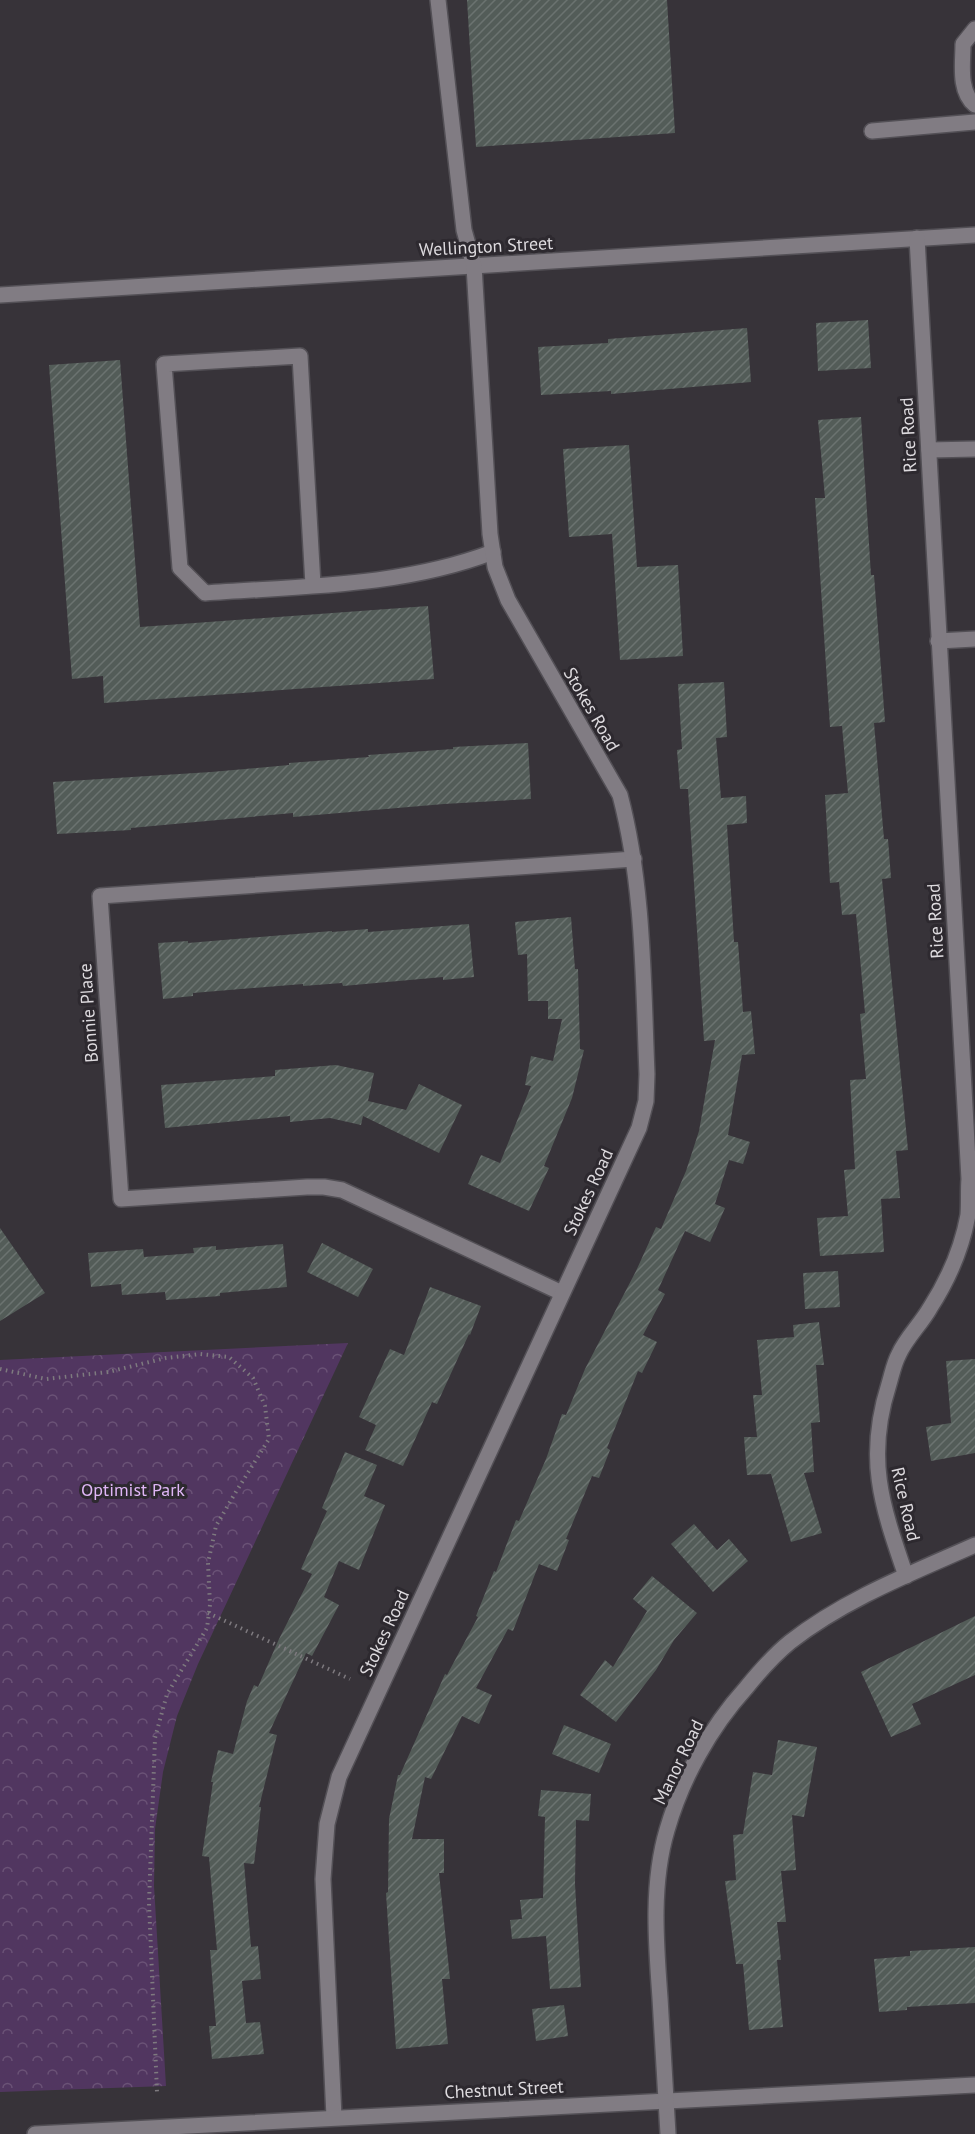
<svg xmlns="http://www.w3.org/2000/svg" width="975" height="2134" font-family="'PT Sans',sans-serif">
<defs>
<pattern id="park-crowns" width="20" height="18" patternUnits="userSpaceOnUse" patternTransform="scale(1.5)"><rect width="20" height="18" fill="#513660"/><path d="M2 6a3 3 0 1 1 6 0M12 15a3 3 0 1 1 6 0" fill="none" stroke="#6a5276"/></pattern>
<pattern id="building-hatch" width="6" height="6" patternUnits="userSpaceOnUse" patternTransform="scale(1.5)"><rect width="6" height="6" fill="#535c58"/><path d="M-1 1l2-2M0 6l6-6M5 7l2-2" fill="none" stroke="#6b7370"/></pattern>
</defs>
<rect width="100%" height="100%" fill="#373339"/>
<path fill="url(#park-crowns)" d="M 348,1343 L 198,1664 L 177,1716 L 163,1772 L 155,1829 L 154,1886 L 166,2086 L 0,2092 L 0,1360 Z"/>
<g fill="url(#building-hatch)">
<path d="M 467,0 L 667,0 L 675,133 L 476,147 Z"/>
<path d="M 868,320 L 871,368 L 818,371 L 816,323 Z"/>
<path d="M 747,328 L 751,382 L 611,394 L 611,391 L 541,395 L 538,347 L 608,343 L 608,339 Z"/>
<path d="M 120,360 L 140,627 L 428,606 L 434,679 L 104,703 L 103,676 L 72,679 L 49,365 Z"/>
<path d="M 861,417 L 871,575 L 874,575 L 885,722 L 874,723 L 884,839 L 888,839 L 891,878 L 882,879 L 908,1150 L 896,1151 L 900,1198 L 881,1199 L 884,1252 L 820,1256 L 817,1218 L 848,1216 L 844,1170 L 855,1169 L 850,1080 L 866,1079 L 860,1014 L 865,1013 L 856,914 L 842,915 L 839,882 L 830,883 L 825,795 L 848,793 L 842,726 L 830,727 L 815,498 L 825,498 L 818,420 Z"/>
<path d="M 629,445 L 637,567 L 678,565 L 683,656 L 620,660 L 612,534 L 569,537 L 563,449 Z"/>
<path d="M 724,682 L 727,737 L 716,738 L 721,798 L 746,796 L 747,823 L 727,825 L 734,942 L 738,942 L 743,1012 L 751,1011 L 755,1054 L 742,1055 L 728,1135 L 750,1142 L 743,1164 L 729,1160 L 715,1204 L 725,1208 L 710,1242 L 685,1231 L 658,1290 L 665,1294 L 643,1335 L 657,1342 L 642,1373 L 638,1371 L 607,1448 L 610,1450 L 599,1478 L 592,1476 L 566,1539 L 569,1540 L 557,1571 L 539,1564 L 513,1631 L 508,1629 L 476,1688 L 492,1695 L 479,1724 L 462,1716 L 431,1779 L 425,1777 L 412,1839 L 444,1839 L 444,1873 L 439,1873 L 450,1979 L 442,1979 L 448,2044 L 396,2049 L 386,1893 L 388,1892 L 389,1819 L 398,1775 L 400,1775 L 445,1674 L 447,1675 L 478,1617 L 476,1616 L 494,1571 L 496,1572 L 516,1520 L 519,1521 L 546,1459 L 562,1414 L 566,1415 L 585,1369 L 636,1271 L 656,1227 L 661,1229 L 686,1171 L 699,1131 L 715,1040 L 704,1041 L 688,789 L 680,789 L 677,750 L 682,749 L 678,684 Z"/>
<path d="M 528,743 L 531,799 L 444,804 L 293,817 L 293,813 L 131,828 L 131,830 L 57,834 L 53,782 L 211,772 L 289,765 L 289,763 L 369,757 L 368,755 L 453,749 L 453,747 Z"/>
<path d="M 571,917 L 575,969 L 578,969 L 580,1049 L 584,1050 L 572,1098 L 544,1166 L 549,1168 L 529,1211 L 468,1184 L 481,1155 L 500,1163 L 531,1086 L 525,1085 L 531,1056 L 553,1061 L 562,1019 L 548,1019 L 548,1001 L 528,1001 L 527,954 L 518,955 L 515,922 Z"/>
<path d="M 469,924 L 474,977 L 443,980 L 443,977 L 343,986 L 342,983 L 303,986 L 303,984 L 193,993 L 193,996 L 163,999 L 158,943 L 188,941 L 188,943 L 332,931 L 332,932 L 368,929 L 368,932 Z"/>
<path d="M 336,1065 L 374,1073 L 368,1101 L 406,1110 L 419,1084 L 462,1105 L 439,1153 L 363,1116 L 361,1125 L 330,1118 L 290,1122 L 290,1116 L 165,1128 L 161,1085 L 275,1076 L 275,1070 Z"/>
<path d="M 0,1228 L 45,1293 L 0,1321 Z"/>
<path d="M 322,1243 L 373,1269 L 358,1297 L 307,1272 Z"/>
<path d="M 283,1244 L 287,1287 L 220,1293 L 220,1296 L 166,1300 L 165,1292 L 122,1295 L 121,1284 L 91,1287 L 88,1253 L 143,1249 L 144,1257 L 194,1253 L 193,1248 L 216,1246 L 216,1250 Z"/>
<path d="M 838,1271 L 840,1307 L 805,1309 L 803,1273 Z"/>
<path d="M 430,1287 L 481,1306 L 470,1335 L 469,1334 L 437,1404 L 432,1402 L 403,1466 L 365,1450 L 376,1425 L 359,1417 L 390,1349 L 404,1355 Z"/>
<path d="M 819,1322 L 824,1365 L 816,1365 L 820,1422 L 811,1423 L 814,1472 L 804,1473 L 822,1533 L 791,1542 L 771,1474 L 747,1475 L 744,1437 L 757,1437 L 753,1395 L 762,1395 L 757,1340 L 794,1337 L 793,1325 Z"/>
<path d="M 975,1359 L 975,1453 L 931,1461 L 926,1427 L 951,1423 L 946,1361 Z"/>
<path d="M 345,1452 L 377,1465 L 364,1496 L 385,1505 L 359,1570 L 339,1561 L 324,1597 L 339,1605 L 312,1656 L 306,1653 L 269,1733 L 277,1735 L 259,1807 L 261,1807 L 254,1864 L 244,1863 L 251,1947 L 258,1946 L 261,1979 L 242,1981 L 246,2023 L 260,2022 L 264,2054 L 212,2059 L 209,2026 L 216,2026 L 210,1950 L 217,1950 L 209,1857 L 202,1856 L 213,1782 L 211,1782 L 218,1750 L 233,1754 L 247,1701 L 254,1685 L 258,1687 L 279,1639 L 312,1574 L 301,1569 L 327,1511 L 322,1508 Z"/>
<path d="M 694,1524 L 717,1550 L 729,1539 L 748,1561 L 713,1592 L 671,1544 Z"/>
<path d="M 652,1576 L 697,1613 L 674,1640 L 656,1670 L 616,1722 L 580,1695 L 605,1660 L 613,1667 L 647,1611 L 633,1599 Z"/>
<path d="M 975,1616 L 975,1675 L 912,1704 L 921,1724 L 891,1737 L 861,1672 Z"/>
<path d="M 564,1725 L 611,1744 L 599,1773 L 552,1754 Z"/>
<path d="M 778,1740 L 817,1747 L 804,1817 L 792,1815 L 796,1870 L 781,1871 L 786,1922 L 777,1922 L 781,1960 L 777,1960 L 783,2027 L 749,2030 L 743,1964 L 736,1964 L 725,1881 L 736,1880 L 733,1835 L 743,1834 L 753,1772 L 772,1775 Z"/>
<path d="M 541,1790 L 591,1794 L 589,1821 L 576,1820 L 575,1884 L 581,1987 L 550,1989 L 546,1936 L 512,1939 L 510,1920 L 522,1919 L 520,1900 L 543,1898 L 545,1817 L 538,1816 Z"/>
<path d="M 975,1947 L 975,2003 L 907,2007 L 907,2010 L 879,2012 L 874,1959 L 910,1956 L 910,1951 Z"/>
<path d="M 564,2005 L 568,2036 L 536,2041 L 532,2009 Z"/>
</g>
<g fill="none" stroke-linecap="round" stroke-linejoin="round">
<defs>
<g id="minor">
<path d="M 975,29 L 963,44 C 963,63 958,91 975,105"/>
<path d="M 872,131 L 975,122"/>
<path d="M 0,295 L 975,235"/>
<path d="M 929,450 L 975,449"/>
<path d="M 313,585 L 300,356 L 164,364 L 180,568 L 205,593 C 301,586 401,587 493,552"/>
<path d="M 938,641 L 975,639"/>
<path d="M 562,1293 L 342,1190 L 324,1187 L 307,1187 L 121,1199 L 100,896 L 634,859"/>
<path d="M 906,1576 C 882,1506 865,1459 889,1384 C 892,1374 894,1363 899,1354 C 906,1338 921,1324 930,1308 C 948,1280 962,1248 968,1215 C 969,1203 968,1190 969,1179 L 917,238"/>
<path d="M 334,2117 L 323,1879 L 327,1824 L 339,1777 L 639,1128 L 646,1101 L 647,1074 C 643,980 644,886 620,795 L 508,600 L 495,567 L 490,534 L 474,266 L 464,230 L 438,0"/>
<path d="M 35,2134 L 975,2085"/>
<path d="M 668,2134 C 665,2089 663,2043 660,1998 C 656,1943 651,1884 667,1830 C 682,1778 710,1728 746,1688 C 759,1672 774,1655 790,1642 C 845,1599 912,1573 975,1545"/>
</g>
</defs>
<use href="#minor" stroke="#535056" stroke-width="18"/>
<g stroke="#7e7a7f" stroke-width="4" stroke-dasharray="1.5 4.5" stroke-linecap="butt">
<path d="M 0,1369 L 46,1379 L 108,1372 L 166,1358 L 200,1354 L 229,1357 L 253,1378 L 265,1406 L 269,1439 L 234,1495 L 216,1526 L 208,1563 L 210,1605 L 207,1628 L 167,1694 L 155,1738 L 149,1903 L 157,2092"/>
<path d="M 208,1613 L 350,1679"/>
</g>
<use href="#minor" stroke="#817c83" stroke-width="15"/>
</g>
<g text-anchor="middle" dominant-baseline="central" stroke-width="6" stroke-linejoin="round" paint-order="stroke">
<g font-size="18" fill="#dddade" stroke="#2d292f">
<text transform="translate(486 246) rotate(-3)">Wellington Street</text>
<text transform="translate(908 435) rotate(-93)">Rice Road</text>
<text transform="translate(592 709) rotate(60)">Stokes Road</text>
<text transform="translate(935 921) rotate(-93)">Rice Road</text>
<text transform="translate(88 1013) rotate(-94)">Bonnie Place</text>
<text transform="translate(588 1192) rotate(-65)">Stokes Road</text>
<text transform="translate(906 1504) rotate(77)">Rice Road</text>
<text transform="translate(384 1633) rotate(-65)">Stokes Road</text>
<text transform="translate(678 1762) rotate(-64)">Manor Road</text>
<text transform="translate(504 2089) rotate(-3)">Chestnut Street</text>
</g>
<g font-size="18" fill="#e0b6f7" stroke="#2d292f">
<text x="133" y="1489">Optimist Park</text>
</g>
</g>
</svg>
